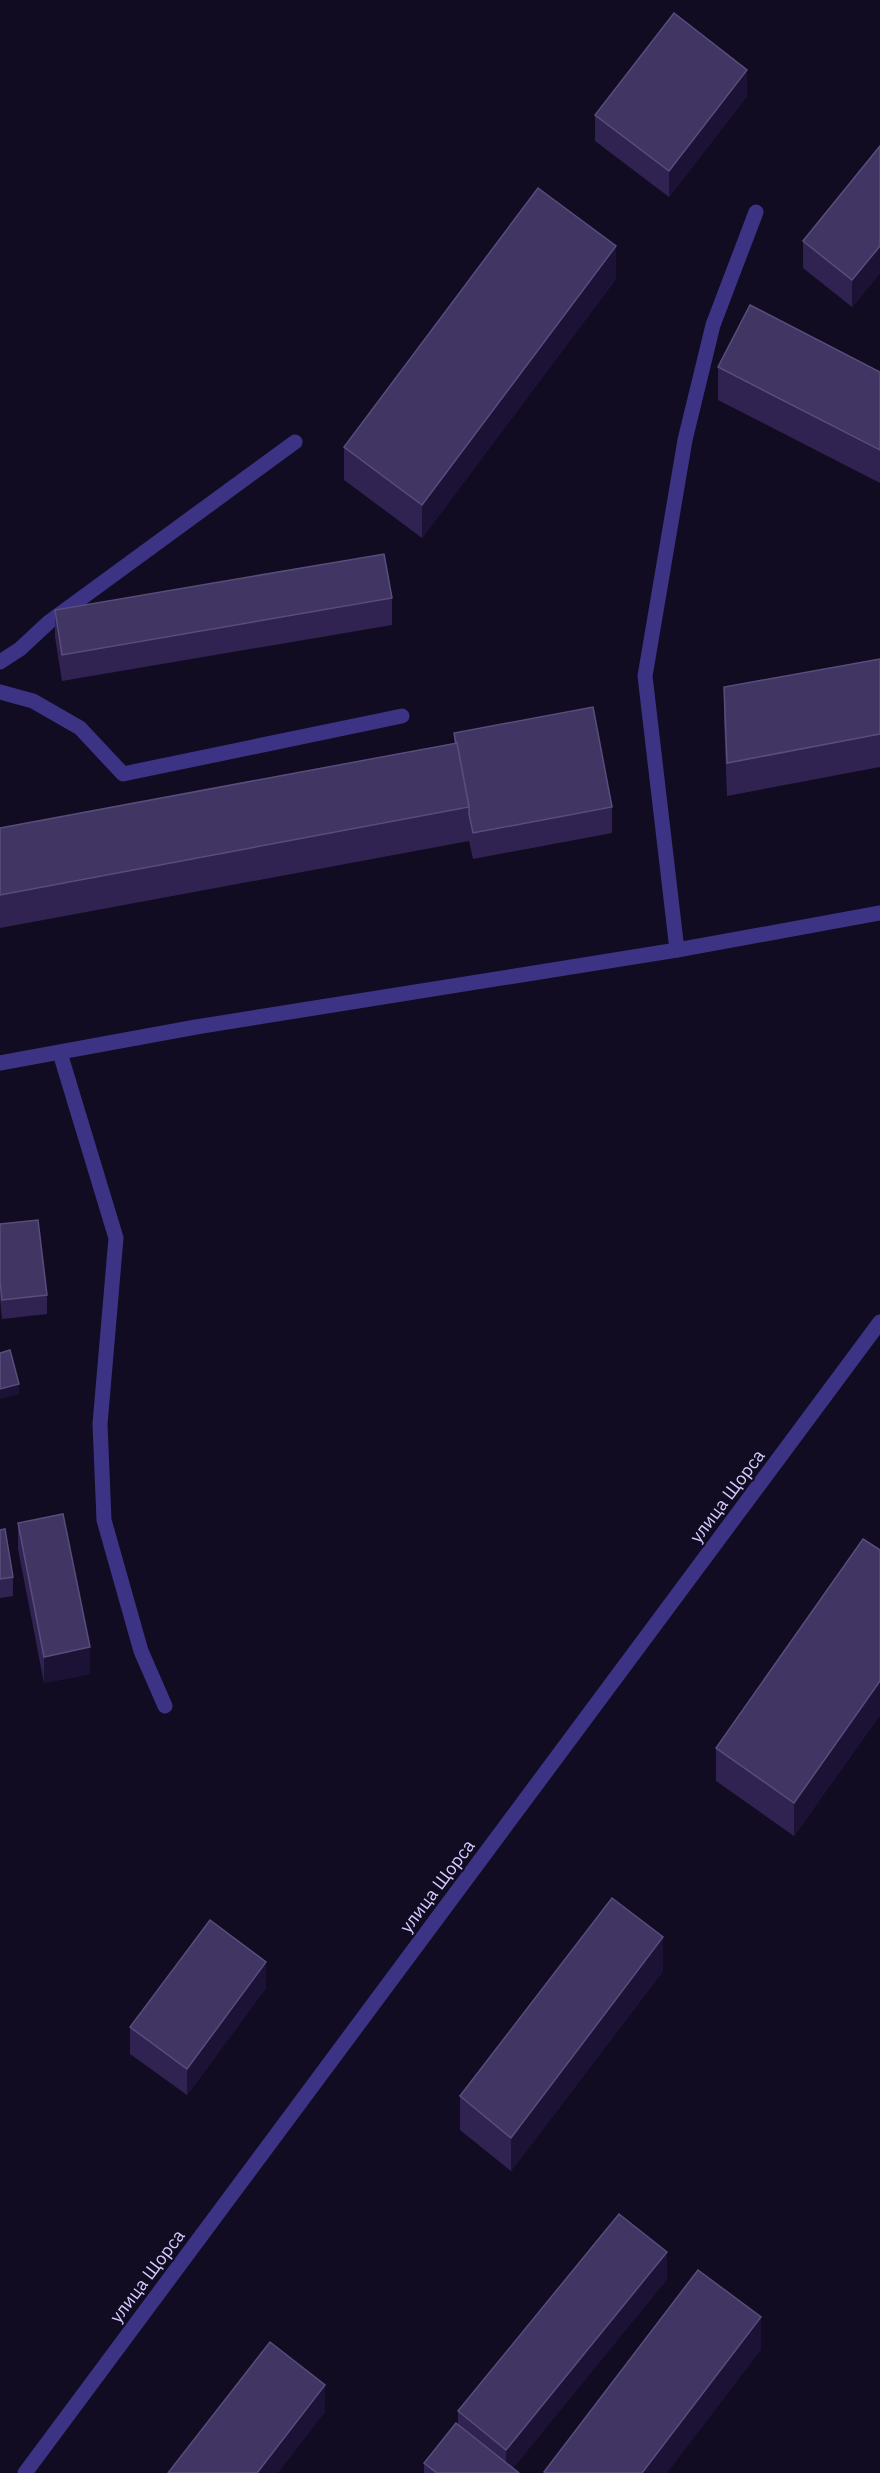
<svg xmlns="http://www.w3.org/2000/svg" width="880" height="2473" font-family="'IBM Plex Sans',sans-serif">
<rect width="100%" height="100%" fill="#110c22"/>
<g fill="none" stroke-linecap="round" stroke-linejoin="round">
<g stroke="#3d3384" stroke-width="15">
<path d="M 0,662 L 20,649 L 49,622 L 295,442"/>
<path d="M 0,692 L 33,701 L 80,728 L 123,774 L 402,716"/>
<path d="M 677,950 L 645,676 L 685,440 L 713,325 L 756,212"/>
<path d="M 60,1053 L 116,1238 L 100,1424 L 104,1520 L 141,1651 L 165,1706"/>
</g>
<path stroke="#3d3384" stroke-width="15" d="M 25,2473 L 880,1322"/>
<path stroke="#3d3384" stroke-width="15" d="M 0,1063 L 196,1027 L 677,950 L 880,913"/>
</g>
<g fill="#302351">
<path d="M 747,96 L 669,197 L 595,141 L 595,115 Z"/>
<path d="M 880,146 L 880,273 L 852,307 L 803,268 L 803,241 Z"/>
<path d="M 616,279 L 422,538 L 344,480 L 344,447 Z"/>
<path d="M 718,367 L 880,372 L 880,483 L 718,400 Z"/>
<path d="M 392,598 L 392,625 L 62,681 L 55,637 L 55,610 Z"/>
<path d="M 880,659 L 880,767 L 727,796 L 724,720 L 724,687 Z"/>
<path d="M 454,733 L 612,807 L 612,833 L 473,859 L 469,841 L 0,928 L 0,828 L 454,743 Z"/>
<path d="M 0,1224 L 47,1295 L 47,1314 L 2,1319 L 0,1299 Z"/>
<path d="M 18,1523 L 90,1674 L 44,1683 L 18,1549 Z"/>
<path d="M 0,1530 L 13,1577 L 13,1596 L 0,1598 Z"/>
<path d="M 880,1550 L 880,1715 L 794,1836 L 716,1781 L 716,1748 Z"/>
<path d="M 663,1971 L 511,2171 L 460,2130 L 460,2096 Z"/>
<path d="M 266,1988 L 187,2095 L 130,2054 L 130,2027 Z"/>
<path d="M 667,2279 L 513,2468 L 519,2473 L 424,2473 L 424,2463 L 458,2424 L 458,2411 Z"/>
</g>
<g fill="#1c1236">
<path d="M 747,70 L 747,96 L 669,197 L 669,171 Z"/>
<path d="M 616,246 L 616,279 L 422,538 L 422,505 Z"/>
<path d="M 880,246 L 880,273 L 852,307 L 852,280 Z"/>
<path d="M 19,1384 L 19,1394 L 0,1399 L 0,1389 Z"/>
<path d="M 90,1647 L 90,1674 L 44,1683 L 44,1657 Z"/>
<path d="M 880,1681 L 880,1715 L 794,1836 L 794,1803 Z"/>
<path d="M 663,1937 L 663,1971 L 511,2171 L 511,2138 Z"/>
<path d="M 266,1962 L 266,1988 L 187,2095 L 187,2069 Z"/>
<path d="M 667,2252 L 667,2279 L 509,2473 L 506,2473 L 506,2450 Z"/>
<path d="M 761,2317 L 761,2350 L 667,2473 L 642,2473 Z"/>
<path d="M 325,2385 L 325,2412 L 278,2473 L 257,2473 Z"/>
</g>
<g fill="#413564" stroke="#594d7c" stroke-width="1.5">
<path d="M 674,13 L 747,70 L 669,171 L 595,115 Z"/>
<path d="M 880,146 L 880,246 L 852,280 L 803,241 Z"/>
<path d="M 538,188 L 616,246 L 422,505 L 344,447 Z"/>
<path d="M 750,305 L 880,372 L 880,450 L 718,367 Z"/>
<path d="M 384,554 L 392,598 L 62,655 L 55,610 Z"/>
<path d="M 880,659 L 880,734 L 727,763 L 724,687 Z"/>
<path d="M 593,707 L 612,807 L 473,833 L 469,814 L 469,807 L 457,743 L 456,743 L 454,733 Z"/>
<path d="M 457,743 L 469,807 L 0,895 L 0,828 Z"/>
<path d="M 38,1220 L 47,1295 L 2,1300 L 0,1280 L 0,1224 Z"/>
<path d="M 10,1350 L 19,1384 L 0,1389 L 0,1353 Z"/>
<path d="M 63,1514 L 90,1647 L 44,1657 L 18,1523 Z"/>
<path d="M 5,1529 L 13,1577 L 0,1579 L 0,1530 Z"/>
<path d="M 863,1539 L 880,1550 L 880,1681 L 794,1803 L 716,1748 Z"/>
<path d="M 612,1898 L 663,1937 L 511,2138 L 460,2096 Z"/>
<path d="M 210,1920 L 266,1962 L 187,2069 L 130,2027 Z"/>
<path d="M 619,2214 L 667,2252 L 506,2450 L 458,2411 Z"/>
<path d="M 698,2270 L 761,2317 L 642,2473 L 545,2473 L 544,2472 Z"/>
<path d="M 270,2342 L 325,2385 L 257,2473 L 168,2473 Z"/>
<path d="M 456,2423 L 519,2473 L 437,2473 L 424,2463 Z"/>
</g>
<g text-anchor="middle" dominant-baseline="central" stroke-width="4.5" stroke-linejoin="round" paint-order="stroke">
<g font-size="18" fill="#d6ccff" stroke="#110c22">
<text transform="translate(727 1496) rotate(-53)">улица Щорса</text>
<text transform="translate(437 1886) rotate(-53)">улица Щорса</text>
<text transform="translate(147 2276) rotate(-53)">улица Щорса</text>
</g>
</g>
</svg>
